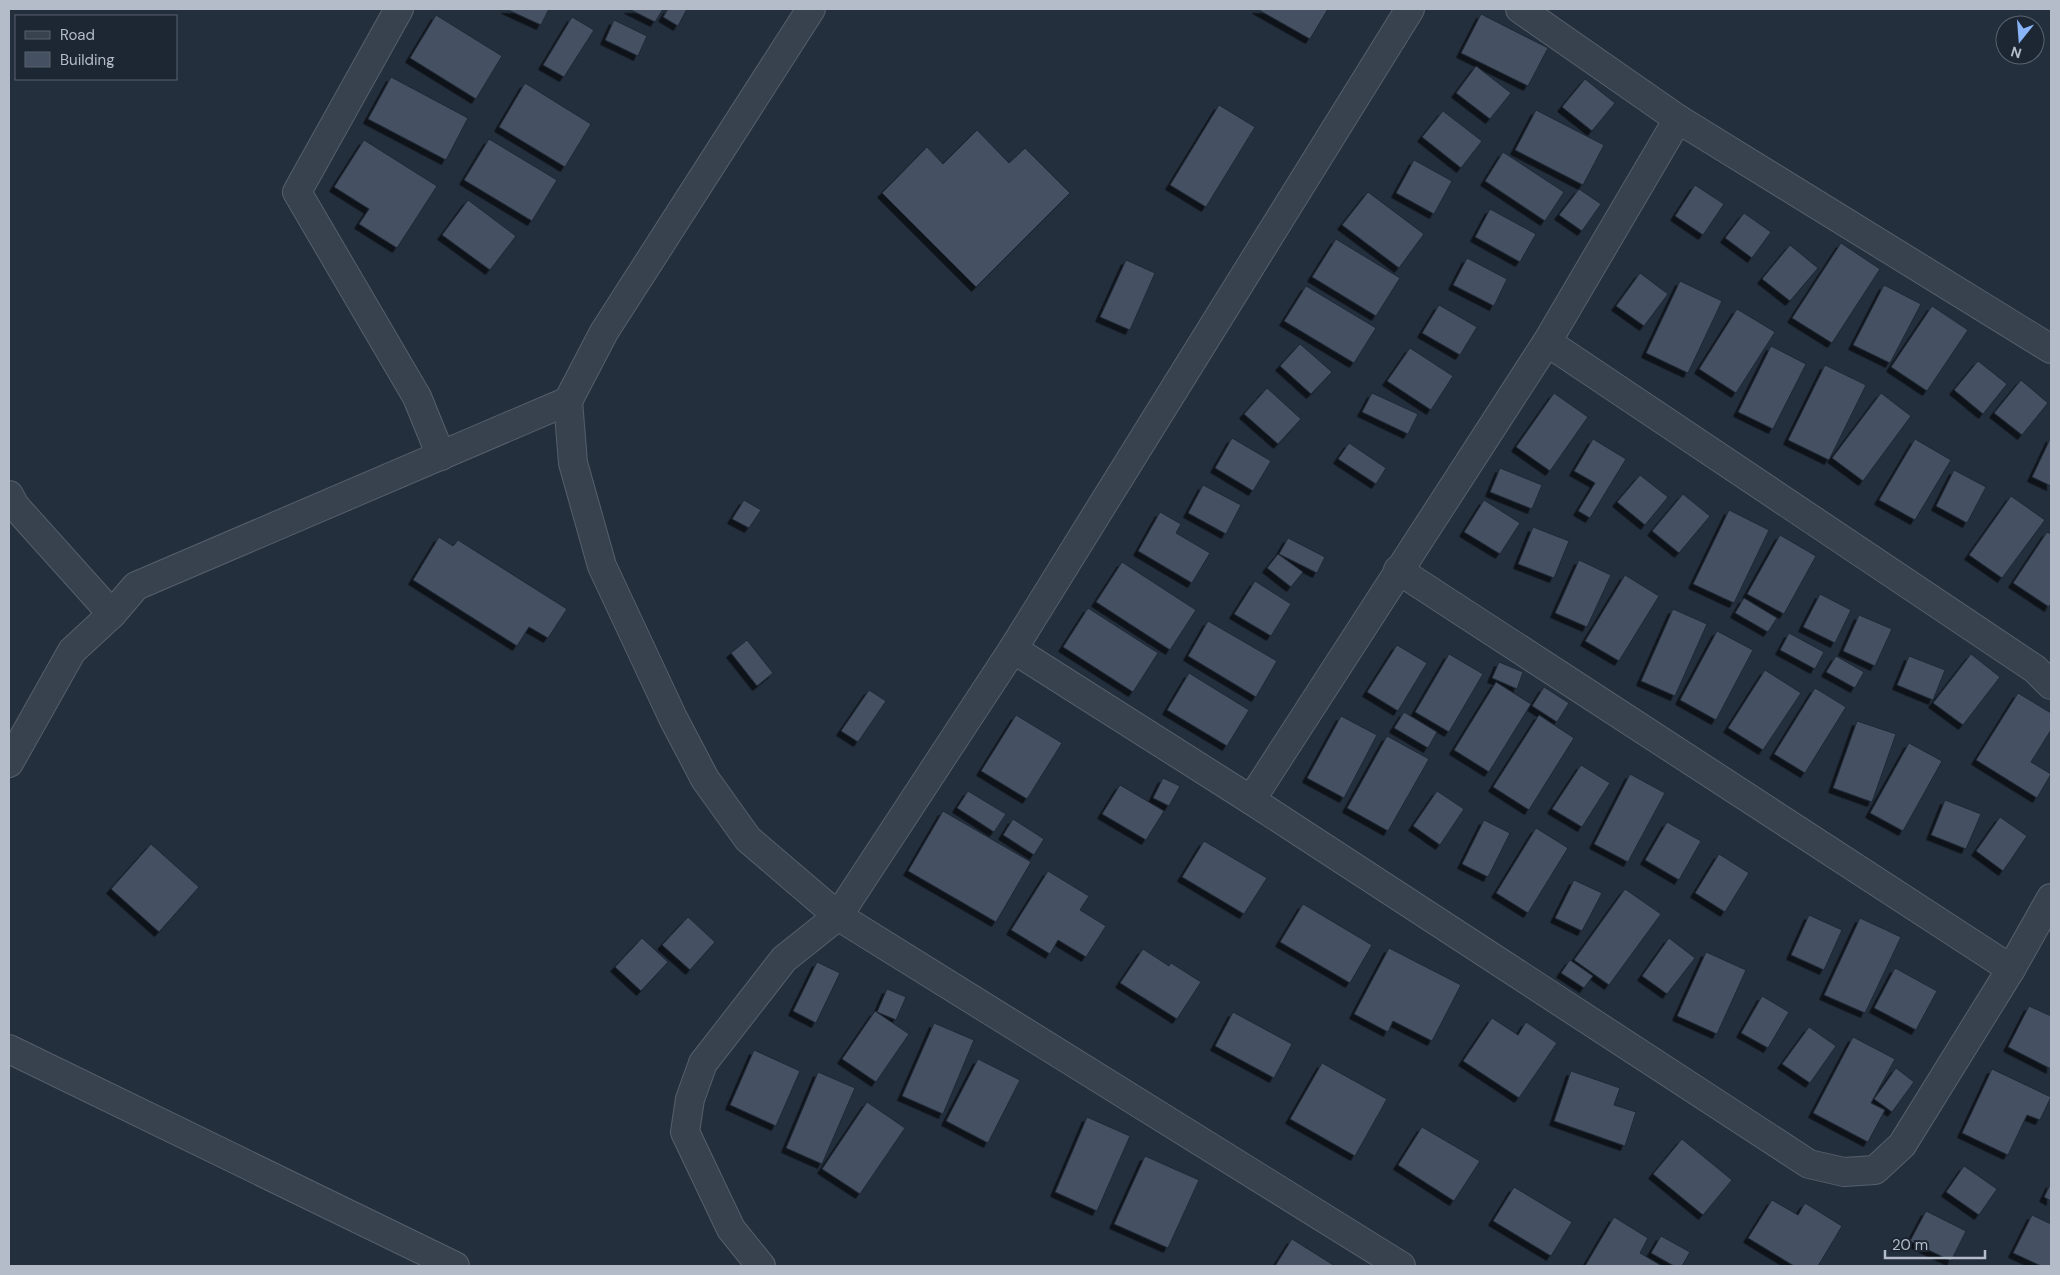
<svg xmlns="http://www.w3.org/2000/svg" width="2060" height="1275" font-family="'DM Sans',sans-serif">
<defs>
<filter id="shadow"><feDropShadow dx="-4.5" dy="4.5" stdDeviation="0" flood-color="#0009"/></filter>
</defs>
<rect width="100%" height="100%" fill="#242f3e"/>
<g fill="#455162" stroke="#1f2835" filter="url(#shadow)">
<path d="M 506,9 L 549,9 L 541,25 Z"/>
<path d="M 629,9 L 663,9 L 655,22 Z"/>
<path d="M 668,9 L 687,9 L 678,26 L 663,17 Z"/>
<path d="M 1257,9 L 1328,9 L 1310,39 Z"/>
<path d="M 1481,14 L 1548,48 L 1528,86 L 1461,53 Z"/>
<path d="M 436,15 L 502,56 L 476,99 L 410,58 Z"/>
<path d="M 572,17 L 594,30 L 564,77 L 543,65 Z"/>
<path d="M 614,20 L 647,36 L 638,56 L 605,40 Z"/>
<path d="M 1476,66 L 1511,93 L 1490,119 L 1456,93 Z"/>
<path d="M 391,77 L 468,118 L 446,160 L 368,119 Z"/>
<path d="M 1585,79 L 1615,103 L 1592,131 L 1562,107 Z"/>
<path d="M 525,83 L 591,124 L 565,167 L 499,127 Z"/>
<path d="M 1219,105 L 1255,127 L 1206,207 L 1170,185 Z"/>
<path d="M 1536,110 L 1604,145 L 1583,185 L 1515,150 Z"/>
<path d="M 1443,111 L 1482,141 L 1461,168 L 1422,137 Z"/>
<path d="M 977,130 L 1009,163 L 1025,148 L 1070,193 L 976,287 L 882,193 L 927,147 L 943,164 Z"/>
<path d="M 489,139 L 557,180 L 532,221 L 464,180 Z"/>
<path d="M 364,140 L 437,186 L 397,248 L 359,224 L 369,209 L 334,187 Z"/>
<path d="M 1503,152 L 1564,192 L 1545,221 L 1485,181 Z"/>
<path d="M 1414,160 L 1452,181 L 1434,214 L 1396,193 Z"/>
<path d="M 1695,185 L 1724,204 L 1703,235 L 1675,216 Z"/>
<path d="M 1579,189 L 1601,204 L 1582,231 L 1559,215 Z"/>
<path d="M 1368,192 L 1424,234 L 1399,268 L 1342,225 Z"/>
<path d="M 468,200 L 516,236 L 490,270 L 442,235 Z"/>
<path d="M 1490,209 L 1536,234 L 1520,262 L 1475,237 Z"/>
<path d="M 1744,213 L 1771,232 L 1752,258 L 1725,238 Z"/>
<path d="M 1336,239 L 1400,278 L 1376,316 L 1312,277 Z"/>
<path d="M 1841,243 L 1880,269 L 1832,343 L 1792,318 Z"/>
<path d="M 1790,245 L 1818,268 L 1790,301 L 1762,279 Z"/>
<path d="M 1467,258 L 1507,279 L 1494,306 L 1453,285 Z"/>
<path d="M 1126,260 L 1155,273 L 1130,330 L 1100,317 Z"/>
<path d="M 1640,273 L 1668,294 L 1644,326 L 1616,306 Z"/>
<path d="M 1680,281 L 1722,301 L 1688,373 L 1646,353 Z"/>
<path d="M 1884,285 L 1921,304 L 1890,363 L 1853,345 Z"/>
<path d="M 1306,286 L 1376,328 L 1354,363 L 1284,321 Z"/>
<path d="M 1439,305 L 1477,327 L 1460,355 L 1422,333 Z"/>
<path d="M 1932,306 L 1968,330 L 1927,391 L 1891,367 Z"/>
<path d="M 1737,309 L 1775,332 L 1736,393 L 1699,369 Z"/>
<path d="M 1300,344 L 1332,372 L 1311,394 L 1280,366 Z"/>
<path d="M 1771,346 L 1806,364 L 1773,429 L 1738,412 Z"/>
<path d="M 1410,348 L 1453,376 L 1431,410 L 1387,381 Z"/>
<path d="M 1978,361 L 2007,384 L 1983,414 L 1954,390 Z"/>
<path d="M 1825,365 L 1866,385 L 1829,460 L 1788,440 Z"/>
<path d="M 2021,380 L 2048,403 L 2022,435 L 1994,413 Z"/>
<path d="M 1267,388 L 1301,419 L 1278,444 L 1244,414 Z"/>
<path d="M 1372,393 L 1418,414 L 1408,434 L 1362,412 Z"/>
<path d="M 1554,393 L 1588,417 L 1550,471 L 1516,447 Z"/>
<path d="M 1881,393 L 1911,416 L 1863,481 L 1832,458 Z"/>
<path d="M 2051,437 L 2051,486 L 2032,477 Z"/>
<path d="M 1232,438 L 1271,461 L 1253,491 L 1215,468 Z"/>
<path d="M 1593,439 L 1626,459 L 1590,518 L 1578,511 L 1595,483 L 1574,471 Z"/>
<path d="M 1915,439 L 1951,460 L 1915,520 L 1879,500 Z"/>
<path d="M 1349,443 L 1386,468 L 1376,484 L 1338,459 Z"/>
<path d="M 1500,468 L 1542,485 L 1532,509 L 1490,492 Z"/>
<path d="M 1954,470 L 1986,487 L 1967,523 L 1936,506 Z"/>
<path d="M 1640,475 L 1668,497 L 1645,525 L 1617,502 Z"/>
<path d="M 1203,485 L 1241,505 L 1226,534 L 1188,513 Z"/>
<path d="M 1683,494 L 1710,516 L 1679,553 L 1652,531 Z"/>
<path d="M 2011,496 L 2045,520 L 2002,578 L 1969,555 Z"/>
<path d="M 744,500 L 761,510 L 749,528 L 732,519 Z"/>
<path d="M 1484,500 L 1520,523 L 1500,554 L 1464,532 Z"/>
<path d="M 1729,510 L 1769,530 L 1734,603 L 1693,584 Z"/>
<path d="M 1160,512 L 1181,524 L 1176,533 L 1210,553 L 1192,583 L 1138,551 Z"/>
<path d="M 1533,527 L 1569,541 L 1554,578 L 1518,564 Z"/>
<path d="M 2047,532 L 2051,534 L 2051,603 L 2049,607 L 2013,583 Z"/>
<path d="M 1780,535 L 1816,556 L 1784,614 L 1747,594 Z"/>
<path d="M 439,537 L 453,546 L 458,540 L 567,609 L 548,638 L 529,627 L 517,646 L 413,580 Z"/>
<path d="M 1288,538 L 1325,557 L 1317,573 L 1279,554 Z"/>
<path d="M 1278,554 L 1303,572 L 1291,587 L 1267,568 Z"/>
<path d="M 1579,560 L 1611,575 L 1587,627 L 1555,613 Z"/>
<path d="M 1122,562 L 1196,610 L 1170,650 L 1096,602 Z"/>
<path d="M 1625,575 L 1659,596 L 1619,661 L 1585,641 Z"/>
<path d="M 1255,581 L 1291,604 L 1271,636 L 1234,614 Z"/>
<path d="M 1820,594 L 1851,610 L 1835,643 L 1803,627 Z"/>
<path d="M 1744,598 L 1777,618 L 1768,632 L 1735,613 Z"/>
<path d="M 1088,608 L 1158,653 L 1133,692 L 1063,647 Z"/>
<path d="M 1673,609 L 1707,624 L 1675,696 L 1641,681 Z"/>
<path d="M 1859,615 L 1892,629 L 1875,666 L 1843,651 Z"/>
<path d="M 1208,621 L 1277,661 L 1256,697 L 1188,656 Z"/>
<path d="M 1717,631 L 1753,650 L 1716,720 L 1680,700 Z"/>
<path d="M 1789,633 L 1824,652 L 1815,669 L 1780,650 Z"/>
<path d="M 747,640 L 773,673 L 757,686 L 731,653 Z"/>
<path d="M 1397,645 L 1427,663 L 1398,711 L 1367,692 Z"/>
<path d="M 1449,654 L 1483,674 L 1449,732 L 1415,712 Z"/>
<path d="M 1971,654 L 2000,677 L 1963,725 L 1933,703 Z"/>
<path d="M 1836,656 L 1864,672 L 1855,688 L 1826,672 Z"/>
<path d="M 1909,656 L 1945,670 L 1933,700 L 1897,685 Z"/>
<path d="M 1499,662 L 1523,672 L 1517,689 L 1492,678 Z"/>
<path d="M 1765,670 L 1801,693 L 1763,750 L 1728,728 Z"/>
<path d="M 1189,673 L 1249,710 L 1227,746 L 1167,710 Z"/>
<path d="M 1496,682 L 1531,704 L 1489,772 L 1454,750 Z"/>
<path d="M 1544,687 L 1569,703 L 1557,722 L 1532,706 Z"/>
<path d="M 1815,688 L 1846,707 L 1805,773 L 1774,754 Z"/>
<path d="M 869,690 L 886,701 L 858,742 L 841,731 Z"/>
<path d="M 2018,693 L 2051,713 L 2051,730 L 2031,762 L 2051,774 L 2037,798 L 1976,760 Z"/>
<path d="M 1404,712 L 1437,732 L 1428,748 L 1394,728 Z"/>
<path d="M 1016,715 L 1062,743 L 1027,799 L 981,771 Z"/>
<path d="M 1539,715 L 1574,738 L 1529,810 L 1493,787 Z"/>
<path d="M 1341,716 L 1377,735 L 1344,798 L 1307,778 Z"/>
<path d="M 1857,721 L 1896,734 L 1872,802 L 1833,788 Z"/>
<path d="M 1387,736 L 1429,759 L 1388,831 L 1347,808 Z"/>
<path d="M 1909,743 L 1942,761 L 1903,831 L 1870,813 Z"/>
<path d="M 1581,765 L 1610,783 L 1582,827 L 1552,809 Z"/>
<path d="M 1630,774 L 1665,793 L 1628,862 L 1594,844 Z"/>
<path d="M 1163,778 L 1180,786 L 1169,806 L 1153,798 Z"/>
<path d="M 1120,785 L 1164,811 L 1146,840 L 1102,814 Z"/>
<path d="M 968,791 L 1006,814 L 994,832 L 957,808 Z"/>
<path d="M 1437,791 L 1464,809 L 1440,845 L 1413,826 Z"/>
<path d="M 1945,800 L 1981,814 L 1966,849 L 1931,835 Z"/>
<path d="M 943,811 L 1031,862 L 996,922 L 908,871 Z"/>
<path d="M 2000,817 L 2027,836 L 2003,871 L 1976,851 Z"/>
<path d="M 1013,819 L 1044,839 L 1034,855 L 1003,835 Z"/>
<path d="M 1484,820 L 1510,833 L 1488,877 L 1462,864 Z"/>
<path d="M 1667,822 L 1701,841 L 1679,880 L 1645,860 Z"/>
<path d="M 1536,828 L 1568,848 L 1528,913 L 1496,893 Z"/>
<path d="M 1204,841 L 1267,878 L 1244,914 L 1182,877 Z"/>
<path d="M 151,844 L 199,887 L 159,932 L 111,889 Z"/>
<path d="M 1719,854 L 1749,873 L 1725,912 L 1695,893 Z"/>
<path d="M 1048,871 L 1089,896 L 1080,910 L 1106,926 L 1086,957 L 1058,940 L 1050,954 L 1011,930 Z"/>
<path d="M 1574,880 L 1602,893 L 1582,931 L 1555,918 Z"/>
<path d="M 1625,889 L 1661,914 L 1609,985 L 1574,960 Z"/>
<path d="M 1303,904 L 1372,945 L 1350,983 L 1280,942 Z"/>
<path d="M 1809,915 L 1842,930 L 1824,970 L 1791,955 Z"/>
<path d="M 688,917 L 715,942 L 690,970 L 662,945 Z"/>
<path d="M 1860,918 L 1901,937 L 1865,1013 L 1824,995 Z"/>
<path d="M 642,938 L 668,962 L 641,991 L 615,967 Z"/>
<path d="M 1669,938 L 1695,958 L 1667,994 L 1642,976 Z"/>
<path d="M 1389,948 L 1461,985 L 1432,1041 L 1393,1021 L 1388,1032 L 1354,1014 Z"/>
<path d="M 1143,949 L 1169,966 L 1171,963 L 1201,982 L 1177,1019 L 1120,983 Z"/>
<path d="M 1706,952 L 1746,970 L 1717,1034 L 1677,1016 Z"/>
<path d="M 1570,960 L 1593,976 L 1584,988 L 1561,973 Z"/>
<path d="M 817,962 L 840,973 L 816,1023 L 793,1011 Z"/>
<path d="M 1895,968 L 1937,991 L 1916,1030 L 1874,1008 Z"/>
<path d="M 887,989 L 906,997 L 896,1020 L 877,1012 Z"/>
<path d="M 1762,996 L 1789,1012 L 1768,1048 L 1741,1033 Z"/>
<path d="M 2029,1006 L 2051,1016 L 2051,1069 L 2008,1047 Z"/>
<path d="M 875,1011 L 909,1034 L 876,1082 L 842,1059 Z"/>
<path d="M 1233,1012 L 1292,1044 L 1274,1078 L 1215,1046 Z"/>
<path d="M 1492,1018 L 1518,1035 L 1526,1022 L 1557,1043 L 1519,1098 L 1463,1061 Z"/>
<path d="M 934,1023 L 974,1040 L 943,1114 L 902,1096 Z"/>
<path d="M 1809,1027 L 1836,1046 L 1810,1083 L 1782,1064 Z"/>
<path d="M 1853,1037 L 1895,1059 L 1871,1103 L 1885,1110 L 1868,1142 L 1813,1113 Z"/>
<path d="M 754,1050 L 800,1071 L 776,1126 L 730,1105 Z"/>
<path d="M 978,1059 L 1020,1080 L 988,1143 L 946,1121 Z"/>
<path d="M 1322,1063 L 1387,1099 L 1355,1156 L 1290,1119 Z"/>
<path d="M 1896,1068 L 1914,1082 L 1892,1112 L 1874,1099 Z"/>
<path d="M 1992,1069 L 2051,1097 L 2040,1120 L 2027,1115 L 2008,1155 L 1962,1133 Z"/>
<path d="M 1571,1071 L 1620,1088 L 1614,1105 L 1636,1112 L 1625,1146 L 1554,1121 Z"/>
<path d="M 818,1072 L 855,1088 L 822,1164 L 786,1148 Z"/>
<path d="M 867,1102 L 905,1128 L 860,1194 L 822,1169 Z"/>
<path d="M 1087,1117 L 1130,1136 L 1097,1211 L 1055,1192 Z"/>
<path d="M 1422,1127 L 1480,1161 L 1454,1201 L 1398,1165 Z"/>
<path d="M 1682,1139 L 1732,1180 L 1703,1215 L 1653,1174 Z"/>
<path d="M 1145,1156 L 1199,1180 L 1168,1248 L 1114,1224 Z"/>
<path d="M 1964,1166 L 1997,1189 L 1979,1215 L 1946,1192 Z"/>
<path d="M 2051,1183 L 2051,1201 L 2044,1197 Z"/>
<path d="M 1514,1187 L 1572,1222 L 1551,1256 L 1493,1221 Z"/>
<path d="M 1772,1200 L 1798,1215 L 1805,1203 L 1842,1226 L 1818,1266 L 1794,1266 L 1748,1238 Z"/>
<path d="M 1926,1211 L 1966,1231 L 1951,1261 L 1910,1241 Z"/>
<path d="M 2032,1215 L 2051,1224 L 2051,1266 L 2041,1266 L 2013,1253 Z"/>
<path d="M 1614,1217 L 1648,1238 L 1640,1253 L 1662,1266 L 1585,1266 Z"/>
<path d="M 1661,1236 L 1690,1252 L 1682,1266 L 1674,1266 L 1651,1253 Z"/>
<path d="M 1292,1239 L 1335,1266 L 1275,1266 Z"/>
</g>
<g fill="none" stroke-linecap="round" stroke-linejoin="round">
<defs>
<g id="minor">
<path d="M 399,9 L 297,192 L 417,397 L 441,456"/>
<path d="M 1520,9 L 1678,119 L 2051,349"/>
<path d="M 1547,342 L 1678,119"/>
<path d="M 9,495 L 15,506 L 112,614"/>
<path d="M 1398,570 L 2011,969"/>
<path d="M 1013,649 L 1251,800 L 1809,1164 L 1844,1172 L 1875,1170 L 1902,1145 L 2011,969 L 2051,898"/>
<path d="M 9,763 L 72,651 L 112,614 L 136,586 L 568,401"/>
<path d="M 1251,800 L 1547,342 L 2035,669 L 2051,685"/>
<path d="M 9,1049 L 455,1266"/>
<path d="M 761,1266 L 731,1229 L 685,1132 L 690,1099 L 703,1063 L 784,959 L 838,916 L 1013,649 L 1410,9"/>
</g>
<path id="tertiary" d="M 811,9 L 604,332 L 568,401 L 573,463 L 602,566 L 673,718 L 705,779 L 748,839 L 838,916 L 1401,1266"/>
</defs>
<use href="#minor" stroke="#565f6c" stroke-width="30"/>
<use href="#tertiary" stroke="#565f6c" stroke-width="30"/>
<use href="#minor" stroke="#38414e" stroke-width="28"/>
<use href="#tertiary" stroke="#38414e" stroke-width="28"/>
</g>
<rect width="2060" height="1275" fill="none" stroke="#b4bcc9" stroke-width="20"/>
<rect x="15" y="15" width="162" height="65" fill="#1d2633" stroke="#59626f"/>
<rect x="25" y="31" width="25" height="8" fill="#38414e" stroke="#59626f"/>
<text x="60" y="40" font-size="15" fill="#b4bcc9">Road</text>
<rect x="25" y="52" width="25" height="15" fill="#455162" stroke="#59626f"/>
<text x="60" y="65" font-size="15" fill="#b4bcc9">Building</text>
<g transform="translate(2020 40) rotate(197)"><circle r="24" fill="#1d2633" stroke="#59626f"/>
<path d="M0-4L9 19L0 12L-9 19Z" fill="#8ab4f8"/>
<text y="-8" font-size="14" font-weight="bold" text-anchor="middle" fill="#b4bcc9">N</text>
</g>
<path d="M1885 1250v8h100v-8" fill="none" stroke="#b4bcc9" stroke-width="2.5"/>
<text x="1892" y="1250" font-size="15" fill="#b4bcc9" stroke="#1d2633" stroke-width="4" paint-order="stroke">20 m</text>
</svg>
